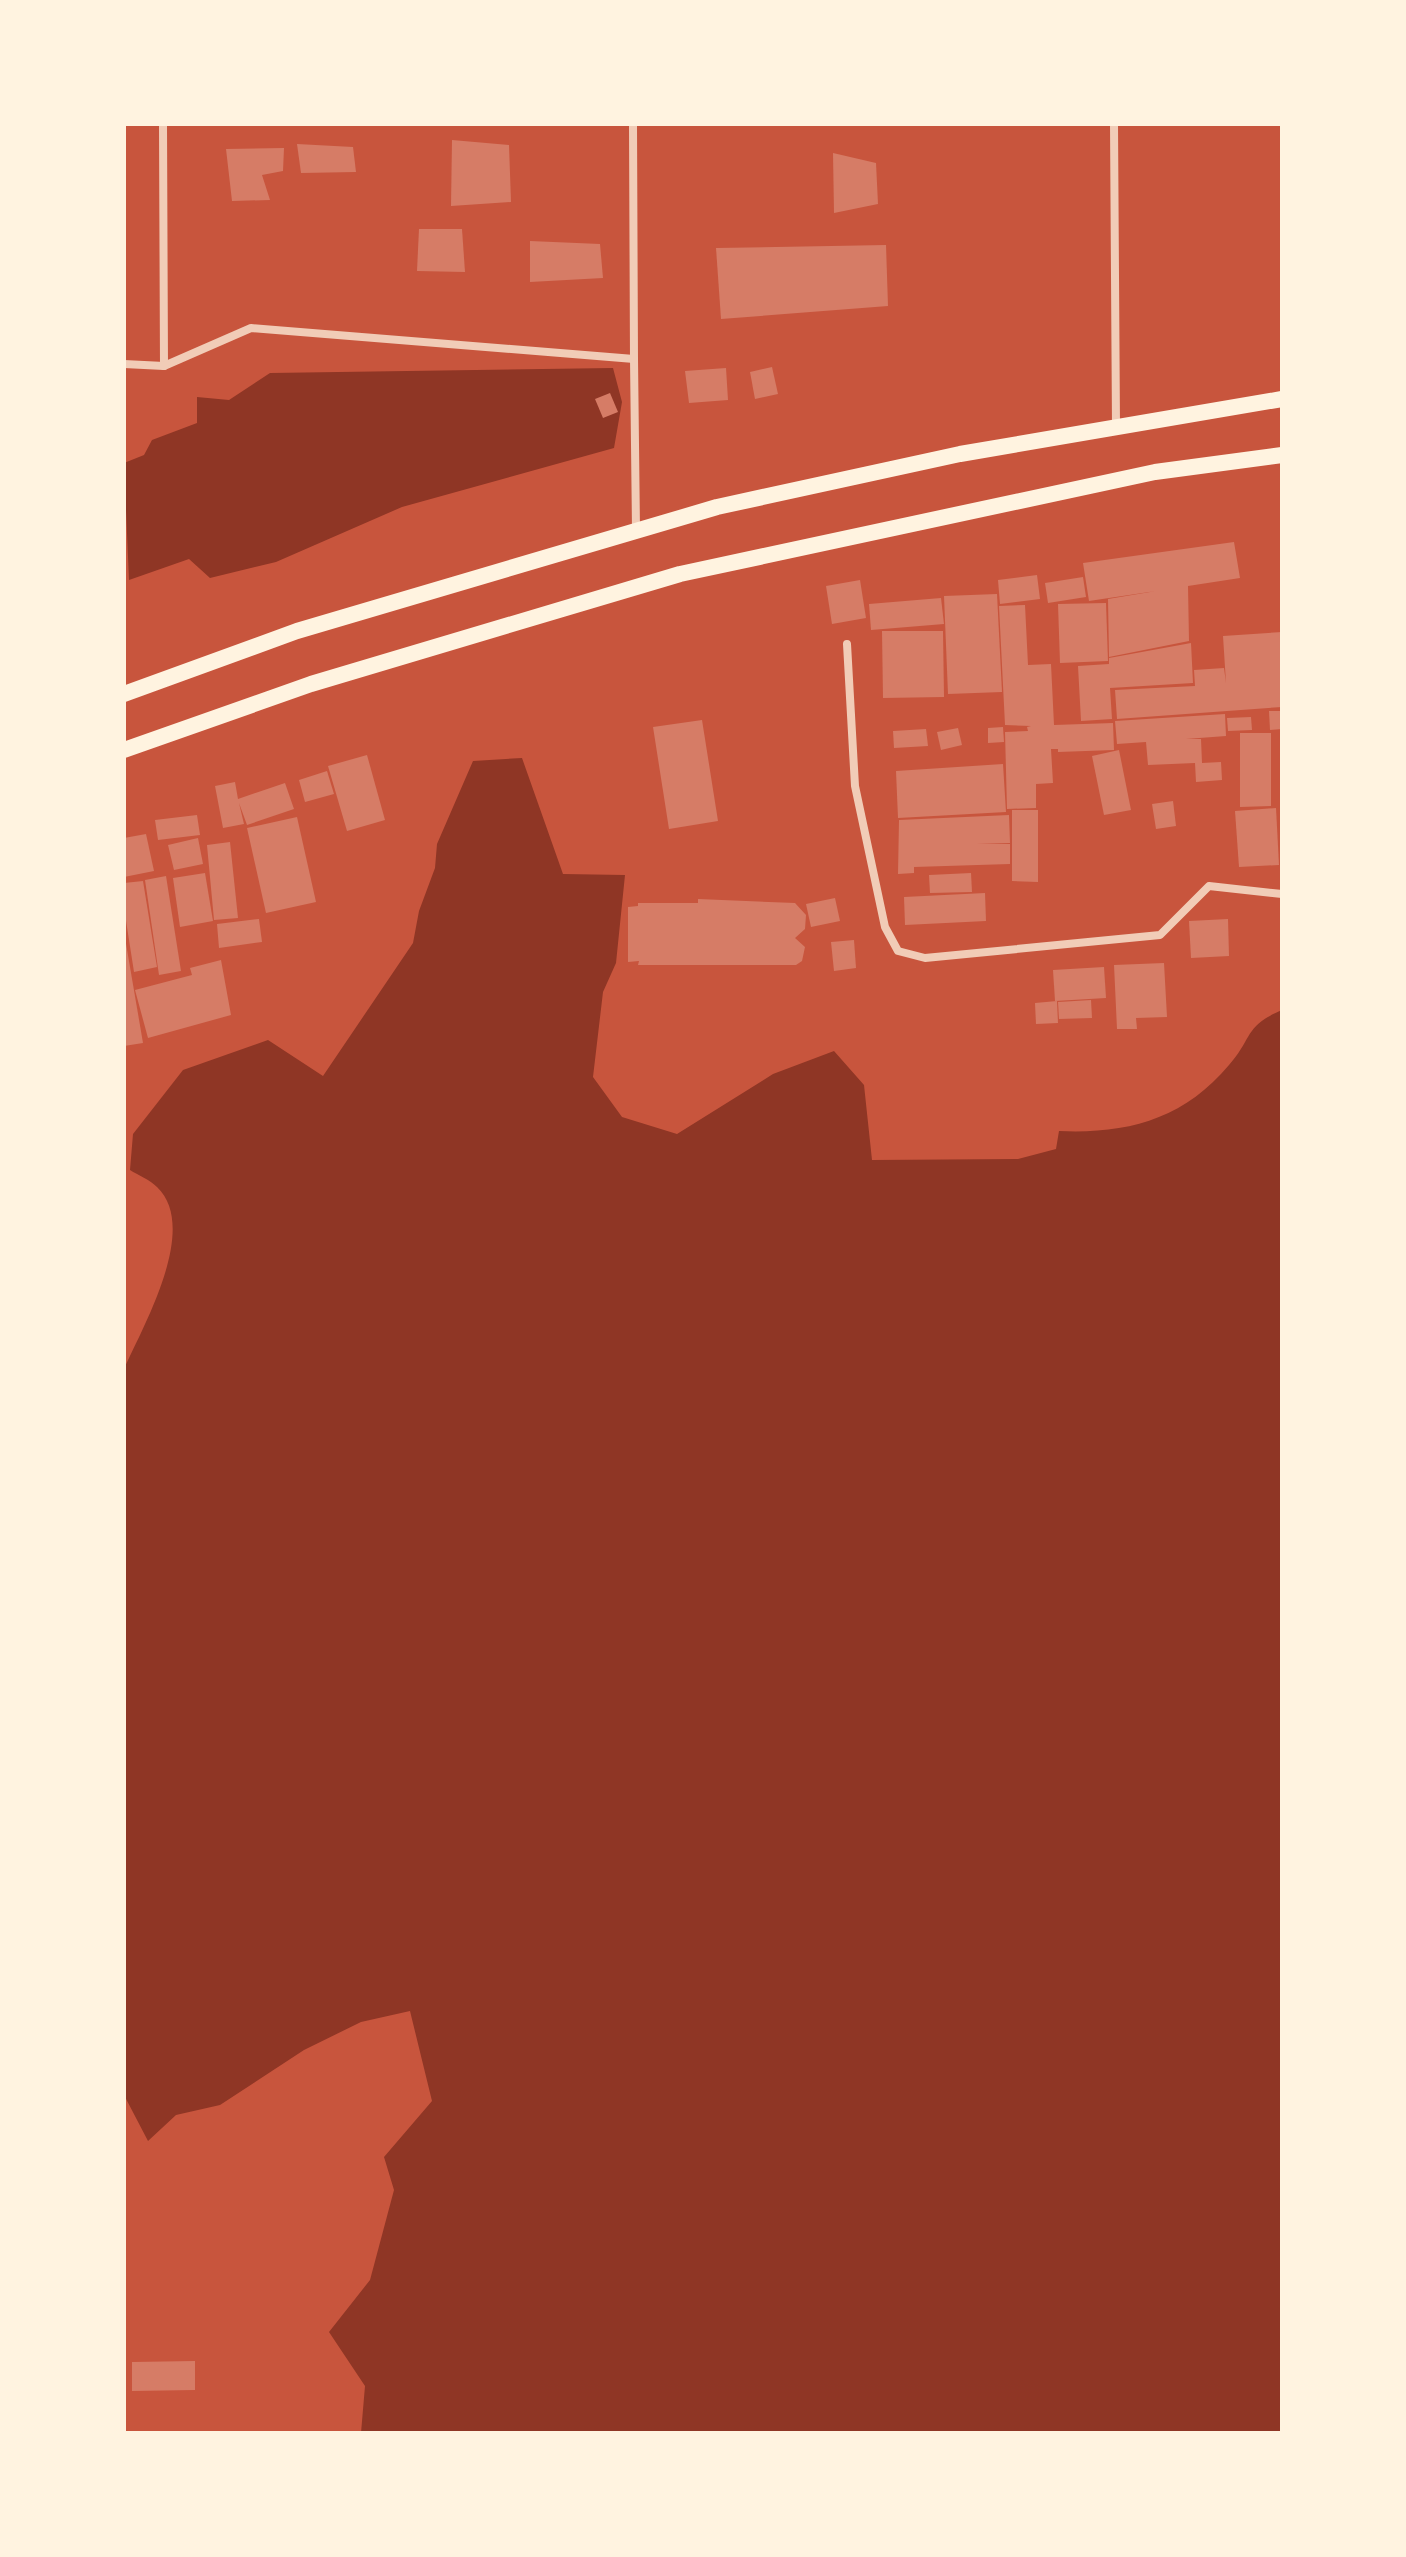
<svg xmlns="http://www.w3.org/2000/svg" width="1406" height="2557" font-family="'DM Sans',sans-serif">
<rect width="100%" height="100%" fill="#c8553d"/>
<g fill="#8f3625">
<path d="M 613,368 L 622,402 L 614,448 L 402,507 L 276,562 L 210,578 L 189,559 L 129,580 L 124,463 L 144,455 L 152,440 L 197,423 L 197,397 L 229,400 L 270,373 Z"/>
<path d="M 522,758 L 563,874 L 625,875 L 616,963 L 603,992 L 593,1077 L 622,1117 L 677,1134 L 773,1074 L 834,1051 L 864,1085 L 872,1160 L 1018,1159 L 1056,1149 L 1059,1131 C 1126,1134 1183,1120 1229,1065 C 1253,1038 1244,1026 1282,1010 L 1282,2433 L 361,2433 L 365,2386 L 329,2332 L 370,2280 L 394,2190 L 384,2157 L 432,2101 L 410,2011 L 361,2022 L 304,2050 L 220,2105 L 176,2115 L 148,2141 L 124,2095 L 124,1369 C 143,1326 200,1228 157,1187 C 150,1180 138,1175 130,1170 L 133,1134 L 183,1070 L 268,1040 L 323,1076 L 413,943 L 419,911 L 435,868 L 437,844 L 473,761 Z"/>
</g>
<g fill="#d67c66">
<path d="M 452,140 L 509,145 L 511,202 L 451,206 Z"/>
<path d="M 297,144 L 353,147 L 356,172 L 301,173 Z"/>
<path d="M 284,148 L 283,171 L 262,175 L 270,200 L 232,201 L 226,149 Z"/>
<path d="M 833,153 L 876,163 L 878,204 L 834,213 Z"/>
<path d="M 419,229 L 462,229 L 465,272 L 417,271 Z"/>
<path d="M 530,241 L 600,244 L 603,278 L 530,282 Z"/>
<path d="M 886,245 L 888,306 L 721,319 L 716,248 Z"/>
<path d="M 772,367 L 778,394 L 755,399 L 750,372 Z"/>
<path d="M 726,368 L 728,400 L 689,403 L 685,371 Z"/>
<path d="M 610,393 L 618,412 L 603,418 L 595,399 Z"/>
<path d="M 1234,542 L 1240,578 L 1188,586 L 1189,641 L 1109,657 L 1108,599 L 1156,591 L 1089,601 L 1083,563 Z"/>
<path d="M 1037,575 L 1040,599 L 1000,604 L 998,580 Z"/>
<path d="M 1083,577 L 1086,597 L 1048,603 L 1045,583 Z"/>
<path d="M 860,580 L 866,618 L 832,624 L 826,586 Z"/>
<path d="M 997,594 L 1002,692 L 948,694 L 944,596 Z"/>
<path d="M 941,598 L 944,624 L 871,630 L 869,604 Z"/>
<path d="M 1106,603 L 1108,661 L 1060,663 L 1058,604 Z"/>
<path d="M 1025,605 L 1028,665 L 1051,664 L 1054,725 L 1113,723 L 1114,750 L 1058,752 L 1058,749 L 1051,749 L 1053,783 L 1036,784 L 1036,808 L 1007,809 L 1005,732 L 1028,731 L 1027,727 L 1031,726 L 1005,725 L 999,606 Z"/>
<path d="M 882,631 L 943,631 L 944,697 L 883,698 Z"/>
<path d="M 1282,632 L 1282,707 L 1117,719 L 1115,690 L 1195,686 L 1194,670 L 1224,668 L 1226,683 L 1223,636 Z"/>
<path d="M 1191,643 L 1193,683 L 1110,688 L 1112,719 L 1081,721 L 1078,666 L 1109,664 L 1109,658 Z"/>
<path d="M 1269,711 L 1282,711 L 1282,729 L 1270,730 Z"/>
<path d="M 1225,714 L 1226,736 L 1186,739 L 1201,739 L 1202,763 L 1221,762 L 1222,780 L 1196,782 L 1195,763 L 1148,765 L 1146,742 L 1117,744 L 1115,721 Z"/>
<path d="M 1251,717 L 1252,730 L 1228,731 L 1227,718 Z"/>
<path d="M 702,720 L 718,821 L 669,829 L 653,727 Z"/>
<path d="M 1003,727 L 1004,742 L 988,743 L 988,728 Z"/>
<path d="M 958,728 L 962,745 L 941,750 L 937,732 Z"/>
<path d="M 926,729 L 928,746 L 894,748 L 893,731 Z"/>
<path d="M 1240,733 L 1271,733 L 1271,806 L 1240,807 Z"/>
<path d="M 1119,750 L 1131,810 L 1104,815 L 1092,756 Z"/>
<path d="M 367,755 L 385,820 L 347,831 L 328,766 Z"/>
<path d="M 1003,764 L 1006,812 L 898,818 L 896,771 Z"/>
<path d="M 327,771 L 334,794 L 305,802 L 299,780 Z"/>
<path d="M 235,782 L 238,799 L 285,783 L 294,809 L 247,825 L 239,803 L 244,824 L 223,828 L 215,786 Z"/>
<path d="M 1173,801 L 1176,826 L 1156,829 L 1152,804 Z"/>
<path d="M 1276,808 L 1279,865 L 1239,867 L 1235,811 Z"/>
<path d="M 1012,810 L 1038,810 L 1038,882 L 1012,881 Z"/>
<path d="M 197,815 L 200,835 L 158,840 L 155,820 Z"/>
<path d="M 1009,815 L 1010,843 L 977,844 L 1010,844 L 1010,864 L 914,867 L 914,873 L 898,874 L 899,820 Z"/>
<path d="M 297,817 L 316,902 L 266,913 L 247,828 Z"/>
<path d="M 146,834 L 154,871 L 124,877 L 124,838 Z"/>
<path d="M 198,838 L 203,864 L 174,870 L 168,845 Z"/>
<path d="M 230,842 L 238,918 L 214,920 L 207,845 Z"/>
<path d="M 205,873 L 213,921 L 180,927 L 173,878 Z"/>
<path d="M 971,873 L 972,892 L 930,893 L 929,875 Z"/>
<path d="M 166,876 L 181,971 L 159,975 L 145,880 Z"/>
<path d="M 143,881 L 157,967 L 134,972 L 124,908 L 124,883 Z"/>
<path d="M 985,893 L 986,921 L 905,925 L 904,897 Z"/>
<path d="M 835,898 L 840,921 L 811,927 L 806,904 Z"/>
<path d="M 698,899 L 795,903 L 806,915 L 805,929 L 795,938 L 805,947 L 802,961 L 796,965 L 638,965 L 639,961 L 628,962 L 628,907 L 638,906 L 638,903 L 698,903 Z"/>
<path d="M 259,919 L 262,942 L 219,948 L 217,924 Z"/>
<path d="M 1228,919 L 1229,956 L 1191,958 L 1189,921 Z"/>
<path d="M 124,932 L 143,1043 L 124,1046 Z"/>
<path d="M 854,940 L 856,968 L 834,971 L 831,942 Z"/>
<path d="M 221,960 L 231,1015 L 148,1038 L 135,990 L 192,975 L 190,968 Z"/>
<path d="M 1164,963 L 1167,1017 L 1136,1018 L 1137,1029 L 1117,1029 L 1114,965 Z"/>
<path d="M 1104,967 L 1106,998 L 1055,1001 L 1053,970 Z"/>
<path d="M 1091,1000 L 1092,1018 L 1059,1019 L 1058,1002 Z"/>
<path d="M 1057,1001 L 1058,1023 L 1036,1024 L 1035,1003 Z"/>
<path d="M 195,2361 L 195,2390 L 132,2391 L 132,2362 Z"/>
</g>
<g fill="none" stroke-linecap="round" stroke-linejoin="round">
<g stroke="#f1ccb7" stroke-width="8">
<path d="M 163,124 L 164,366"/>
<path d="M 633,124 L 634,359"/>
<path d="M 1114,124 L 1116,427"/>
<path d="M 124,364 L 164,366 L 251,328 L 634,359 L 636,530"/>
<path d="M 847,644 L 855,786 L 885,927 L 898,951 L 925,958 L 1160,935 L 1209,886 L 1282,894"/>
</g>
<g stroke="#fff3e0" stroke-width="16">
<path d="M 124,694 L 297,631 L 717,507 L 960,454 L 1282,399"/>
<path d="M 124,750 L 311,684 L 680,574 L 1155,472 L 1282,455"/>
</g>
</g>
<rect width="1406" height="2557" fill="none" stroke="#fff3e0" stroke-width="252"/>
</svg>
